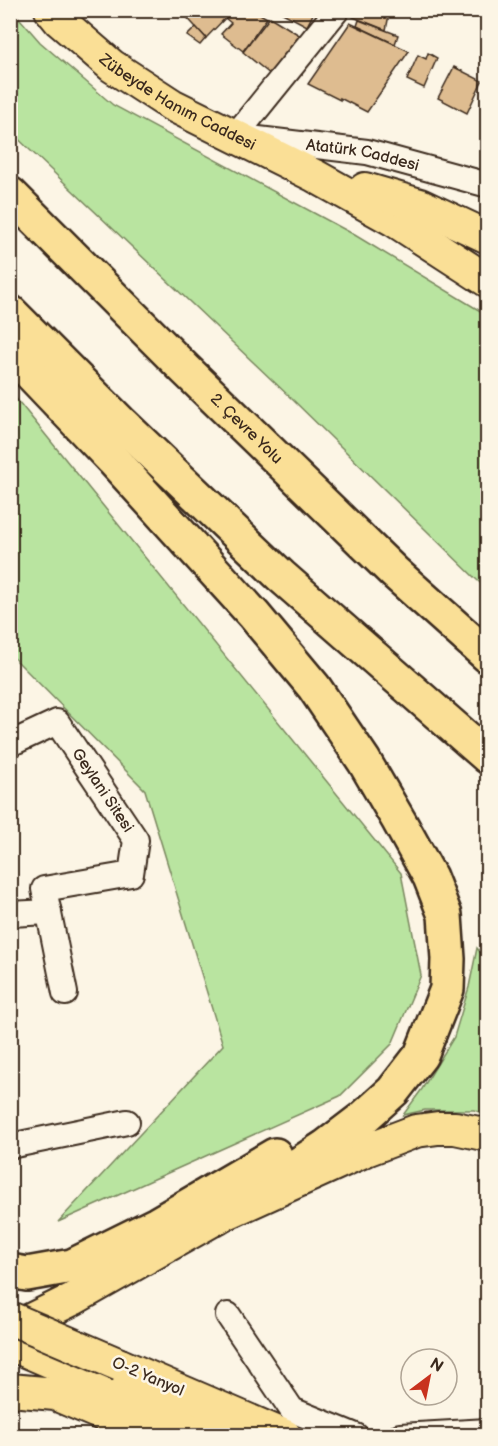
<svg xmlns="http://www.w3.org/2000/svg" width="498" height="1446" font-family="'Balsamiq Sans',sans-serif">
<rect width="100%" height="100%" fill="#fcf5e5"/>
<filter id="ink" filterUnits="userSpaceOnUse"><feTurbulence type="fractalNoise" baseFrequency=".0167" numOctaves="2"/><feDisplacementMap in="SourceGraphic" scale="12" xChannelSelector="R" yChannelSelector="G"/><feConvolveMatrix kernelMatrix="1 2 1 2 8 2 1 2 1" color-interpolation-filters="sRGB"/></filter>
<g filter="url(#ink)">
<g fill="#b9e4a0" stroke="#7a875f" stroke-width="1.5">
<path d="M 10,11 L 13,11 L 40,42 L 113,105 L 353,234 L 487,315 L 487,589 L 477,580 L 292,399 L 11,132 Z"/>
<path d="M 10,391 L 401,873 L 421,975 L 392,1044 L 340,1096 L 58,1222 L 223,1045 L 145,790 L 11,655 Z"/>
<path d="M 477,948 L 487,961 L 487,1115 L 474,1110 L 425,1110 L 403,1115 L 422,1089 L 454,1037 L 469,987 Z"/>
</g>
<g fill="#debc90" stroke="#3b2a1e" stroke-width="1.5">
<path d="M 182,10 L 233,10 L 206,38 L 181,11 Z"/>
<path d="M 233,10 L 253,10 L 267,18 L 243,51 L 221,34 L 231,23 L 225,18 Z"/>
<path d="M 277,10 L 315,10 L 307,26 Z"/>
<path d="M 354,10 L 390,10 L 386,30 L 353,17 Z"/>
<path d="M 270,17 L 301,36 L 271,75 L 243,52 Z"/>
<path d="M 359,20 L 398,35 L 395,44 L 357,26 Z"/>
<path d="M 350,23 L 409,51 L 367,112 L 340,98 L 340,100 L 308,84 Z"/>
<path d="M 196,27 L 206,38 L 200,45 L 187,36 Z"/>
<path d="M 428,53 L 437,58 L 424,88 L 407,80 L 418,55 L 426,59 Z"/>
<path d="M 454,67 L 482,81 L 467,113 L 438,98 Z"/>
</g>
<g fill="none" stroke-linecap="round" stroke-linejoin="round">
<defs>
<g id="minor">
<path d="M 235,136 L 337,10"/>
<path id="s1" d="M 250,138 L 367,152 L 488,185"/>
<path id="s2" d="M 10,744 L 57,722 L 136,840 L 131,874 L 44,889 L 65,993"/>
<path d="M 10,914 L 49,912"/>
<path d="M 10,1146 L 127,1122"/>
<path d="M 228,1315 L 292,1410 L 356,1436"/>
<path d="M 400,1436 L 488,1431"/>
</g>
<g id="major">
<path id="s3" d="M 51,10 L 60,21 L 112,66 L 172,105 L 315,176 L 394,220 L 488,281"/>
<path d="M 365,189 L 420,205 L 488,237"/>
<path d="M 10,1330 L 73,1299 L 216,1218 L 366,1150 L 416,1131 L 438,1128 L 455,1128 L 488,1135"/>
<path d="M 10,1344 L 224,1436"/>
<path d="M 120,1365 L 285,1436"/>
<path d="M 10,1390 L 55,1394 L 153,1436"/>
</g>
<g id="highway">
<path id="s4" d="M 10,194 L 185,369 L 394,572 L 488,656"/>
<path d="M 10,312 L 120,422 L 281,576 L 488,757"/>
<path d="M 10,352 L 113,460 L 254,615 L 314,687 L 364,761 L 399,821 L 430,877 L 445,915 L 448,959 L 447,989 L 421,1055 L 393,1091 L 363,1118 L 325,1147 L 216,1218"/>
<path d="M 10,1271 L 27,1274 L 72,1266 L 157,1224 L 275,1155"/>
</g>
</defs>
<use href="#minor" stroke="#3b2a1e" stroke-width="28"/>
<use href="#major" stroke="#3b2a1e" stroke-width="36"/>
<use href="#highway" stroke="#3b2a1e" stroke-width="38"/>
<use href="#minor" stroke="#fcf5e5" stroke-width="24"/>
<use href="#major" stroke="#fadf96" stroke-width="32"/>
<use href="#highway" stroke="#fadf96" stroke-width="33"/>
<defs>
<path id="major-bridge" d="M 10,1318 L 120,1365"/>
</defs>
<use href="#major-bridge" stroke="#3b2a1e" stroke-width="36" stroke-linecap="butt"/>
<use href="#major-bridge" stroke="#fadf96" stroke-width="32"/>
</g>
</g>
<g text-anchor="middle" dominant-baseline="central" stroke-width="5" stroke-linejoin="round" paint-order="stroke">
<g font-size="16" fill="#3b2a1e" stroke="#fcf5e5">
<text stroke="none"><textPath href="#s3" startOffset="158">Zübeyde Hanım Caddesi</textPath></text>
<text stroke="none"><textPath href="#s1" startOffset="114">Atatürk Caddesi</textPath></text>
<text stroke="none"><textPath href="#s4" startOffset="333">2. Çevre Yolu</textPath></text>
<text stroke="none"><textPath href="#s2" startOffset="134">Geylani Sitesi</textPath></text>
<text transform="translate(148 1377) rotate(23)">O-2 Yanyol</text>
</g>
</g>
<rect width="498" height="1446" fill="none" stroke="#fcf5e5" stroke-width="36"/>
<rect x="18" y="18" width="462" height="1410" fill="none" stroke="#3b2a1e" stroke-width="2" filter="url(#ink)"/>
<g transform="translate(429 1377) rotate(32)"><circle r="28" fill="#fcf5e5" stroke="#afa495" stroke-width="1.5"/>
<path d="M0-4.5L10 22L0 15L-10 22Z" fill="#c8321e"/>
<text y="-9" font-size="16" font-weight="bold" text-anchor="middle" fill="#3b2a1e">N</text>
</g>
</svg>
